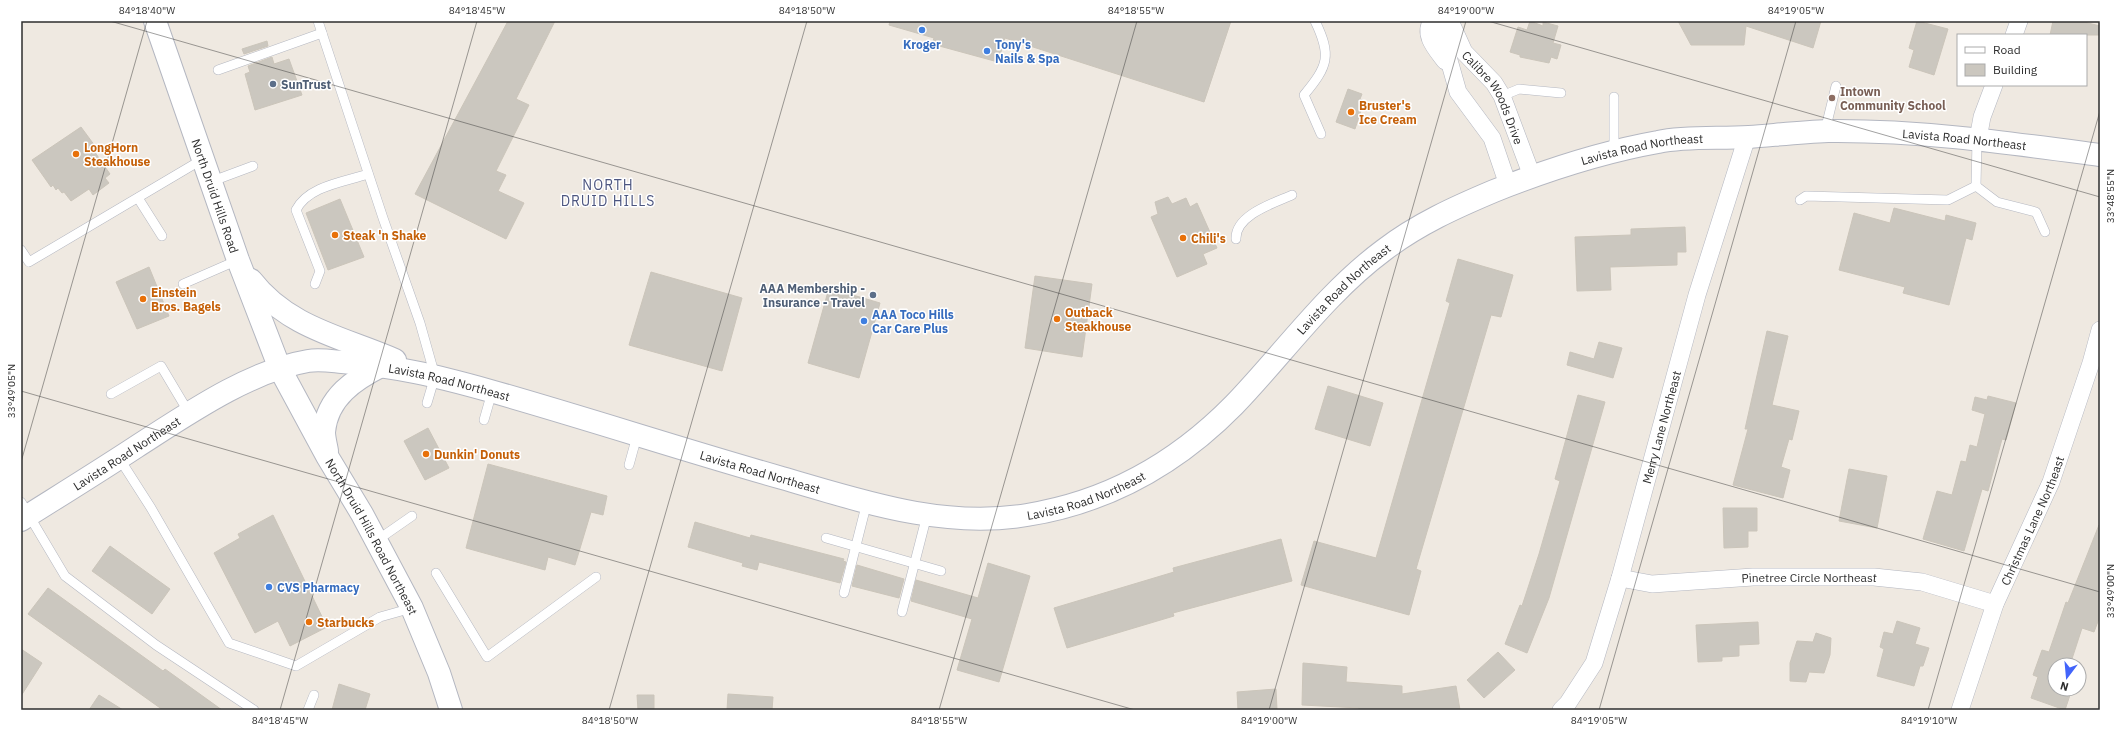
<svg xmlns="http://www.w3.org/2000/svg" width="2121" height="731" font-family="'IBM Plex Sans',sans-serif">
<rect width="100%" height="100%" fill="#efe9e1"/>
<g fill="#cbc7bf" stroke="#cbc5ba">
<path d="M 508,21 L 555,21 L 516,99 L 529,105 L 496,171 L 506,175 L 498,191 L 524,203 L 506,239 L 415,194 Z"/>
<path d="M 890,21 L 1231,21 L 1204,102 L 1005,38 L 998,62 L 932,44 L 934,38 L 889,25 Z"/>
<path d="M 1530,21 L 1543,26 L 1543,22 L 1558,26 L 1553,43 L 1561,45 L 1557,59 L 1551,57 L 1549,63 L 1520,57 L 1520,55 L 1510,52 L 1518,27 L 1527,30 Z"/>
<path d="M 1678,21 L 1821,21 L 1813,48 L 1746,26 L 1744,45 L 1691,45 Z"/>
<path d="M 1917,21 L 1948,29 L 1934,75 L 1909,67 L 1914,50 L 1909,48 Z"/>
<path d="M 2053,21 L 2080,21 L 2100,26 L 2100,35 L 2050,35 Z"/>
<path d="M 267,41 L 268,46 L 244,54 L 242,49 Z"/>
<path d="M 272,57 L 274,64 L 289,59 L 302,95 L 255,110 L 245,74 L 250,72 L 248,66 Z"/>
<path d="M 1348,89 L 1362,94 L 1360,99 L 1364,101 L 1355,129 L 1336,122 Z"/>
<path d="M 81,127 L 95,146 L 92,148 L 110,174 L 105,178 L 109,183 L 93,195 L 89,189 L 71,201 L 64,192 L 62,193 L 58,188 L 56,190 L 53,185 L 51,187 L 32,160 Z"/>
<path d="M 1168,197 L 1172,204 L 1186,198 L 1190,207 L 1197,203 L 1217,248 L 1203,254 L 1207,264 L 1177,277 L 1151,217 L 1158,214 L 1155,202 Z"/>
<path d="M 340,199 L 364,257 L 328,270 L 306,213 Z"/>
<path d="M 1894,208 L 1945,221 L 1946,215 L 1976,223 L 1972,240 L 1966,238 L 1949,305 L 1903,293 L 1905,287 L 1839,270 L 1854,213 L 1890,223 Z"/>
<path d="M 1685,227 L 1686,252 L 1677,252 L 1677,265 L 1610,267 L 1611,290 L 1577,291 L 1575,237 L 1631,235 L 1631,229 Z"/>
<path d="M 1458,259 L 1513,275 L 1501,317 L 1491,315 L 1416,569 L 1421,571 L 1409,615 L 1301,585 L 1314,541 L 1376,558 L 1450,303 L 1446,301 Z"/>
<path d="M 149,267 L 169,316 L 137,329 L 116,282 Z"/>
<path d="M 651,272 L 742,298 L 722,371 L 629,345 Z"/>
<path d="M 1035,276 L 1092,284 L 1082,357 L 1025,348 Z"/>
<path d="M 829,288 L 880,303 L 859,378 L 808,363 Z"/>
<path d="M 1767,331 L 1788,336 L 1772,405 L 1799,411 L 1792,440 L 1789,439 L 1781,467 L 1790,470 L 1783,498 L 1733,485 L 1748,429 L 1745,429 Z"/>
<path d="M 1599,342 L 1622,348 L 1613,378 L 1567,365 L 1570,352 L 1594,359 Z"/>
<path d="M 1328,386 L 1383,403 L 1370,446 L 1315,429 Z"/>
<path d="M 1578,395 L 1605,402 L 1549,598 L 1527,653 L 1505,644 L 1520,605 L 1522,606 L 1539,554 L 1560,481 L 1555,479 Z"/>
<path d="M 1988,396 L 2016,403 L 2006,440 L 2002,439 L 1988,491 L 1982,489 L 1964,551 L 1923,539 L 1937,491 L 1952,495 L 1961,461 L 1966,462 L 1970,445 L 1977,447 L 1985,414 L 1972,410 L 1975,397 L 1987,400 Z"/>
<path d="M 428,428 L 449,468 L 425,480 L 404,441 Z"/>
<path d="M 488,464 L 607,496 L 603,515 L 591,512 L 575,565 L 548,557 L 545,570 L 466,548 Z"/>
<path d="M 1849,469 L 1887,476 L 1877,528 L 1839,521 Z"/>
<path d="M 1723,508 L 1757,508 L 1757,531 L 1748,531 L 1748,547 L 1724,548 Z"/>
<path d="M 273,515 L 327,627 L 290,646 L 278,621 L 255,633 L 214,553 L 240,538 L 238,534 Z"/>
<path d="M 695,522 L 750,538 L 751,535 L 844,559 L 843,561 L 846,562 L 840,583 L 759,562 L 757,570 L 742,566 L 743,563 L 688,547 Z"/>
<path d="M 2099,525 L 2100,616 L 2094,632 L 2082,628 L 2070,665 L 2055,665 L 2055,689 L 2072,689 L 2065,710 L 2031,698 L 2038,677 L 2033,675 L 2042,650 L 2049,652 L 2066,602 L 2068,603 Z"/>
<path d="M 1281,539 L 1292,581 L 1173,613 L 1174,616 L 1067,648 L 1054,608 L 1174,572 L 1173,568 Z"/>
<path d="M 110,546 L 170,589 L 152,614 L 92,571 Z"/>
<path d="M 988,563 L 1030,576 L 999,682 L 957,670 L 972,619 L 911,601 L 916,580 L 978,598 Z"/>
<path d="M 857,565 L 904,579 L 899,598 L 852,586 Z"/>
<path d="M 48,588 L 163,671 L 165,669 L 222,710 L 163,710 L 28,614 Z"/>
<path d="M 1897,621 L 1920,628 L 1915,644 L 1929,648 L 1923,666 L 1920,666 L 1914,686 L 1877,676 L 1884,649 L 1880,647 L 1884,632 L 1893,634 Z"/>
<path d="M 1758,622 L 1759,644 L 1739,645 L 1739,656 L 1722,657 L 1722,661 L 1698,662 L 1696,625 Z"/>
<path d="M 1816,633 L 1831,638 L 1830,655 L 1824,673 L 1809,672 L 1806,682 L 1790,681 L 1790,663 L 1797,641 L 1813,642 Z"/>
<path d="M 21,649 L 42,663 L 21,696 Z"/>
<path d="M 1498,652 L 1515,670 L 1484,698 L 1467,680 Z"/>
<path d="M 1303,663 L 1347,667 L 1346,682 L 1402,686 L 1402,694 L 1456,686 L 1460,710 L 1359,710 L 1359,708 L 1302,705 Z"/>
<path d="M 339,684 L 370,694 L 365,710 L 332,710 Z"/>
<path d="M 1276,689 L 1277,710 L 1238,710 L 1237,692 Z"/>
<path d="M 728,694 L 773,697 L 772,710 L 727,710 Z"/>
<path d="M 99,695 L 123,710 L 89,710 Z"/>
<path d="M 637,695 L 654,695 L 654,710 L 638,710 Z"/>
</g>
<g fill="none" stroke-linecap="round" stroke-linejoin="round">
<defs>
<g id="lane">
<path d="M 318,21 L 383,218 L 420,323 L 435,376 L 427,403"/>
<path d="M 1315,21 C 1332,56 1328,66 1304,95 L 1321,134"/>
<path d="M 218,70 L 322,33"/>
<path d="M 1502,96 L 1519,89 L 1561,93"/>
<path d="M 1614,97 L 1614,152"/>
<path d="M 1825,131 L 1836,86"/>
<path d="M 210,182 L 253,166"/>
<path d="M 1976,186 L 1997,202 L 2036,212 L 2045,232"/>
<path d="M 1976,186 L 1977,140"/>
<path d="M 138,198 L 162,236"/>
<path d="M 1800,200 L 1806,196 L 1948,200 L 1976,186"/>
<path d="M 1236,239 C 1235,215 1274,203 1292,195"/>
<path d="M 21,250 L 29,262 L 203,159"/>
<path d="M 183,284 L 238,260"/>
<path d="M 315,284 L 320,271 L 296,210 C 308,186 344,182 368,174"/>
<path d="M 111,394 L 161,366 L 189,413"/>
<path d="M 484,420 L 492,392"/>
<path d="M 119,458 L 151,508 L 229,643 L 296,666 L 380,617 L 412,608"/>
<path d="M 629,465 L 637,436"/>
<path d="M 21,502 L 65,576 L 156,645 L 254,710"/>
<path d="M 826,538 L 941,571"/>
<path d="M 376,541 L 412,516"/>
<path d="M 436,573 L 487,657 L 596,577"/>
<path d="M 844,593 L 867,502"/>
<path d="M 902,612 L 927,515"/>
<path d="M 308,710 L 314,695"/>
</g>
<g id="street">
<path d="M 1432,21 C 1422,35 1437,50 1445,61"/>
<path d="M 1439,21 L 1439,25 L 1458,92 L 1492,138 L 1508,185"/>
<path id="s1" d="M 1450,21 L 1464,52 L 1494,83 L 1502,96 L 1532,176"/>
<path d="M 2014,35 L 2019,21"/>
<path d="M 1978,139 L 1982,117 L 1994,85"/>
<path id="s2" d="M 1620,578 L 1652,584 L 1753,577 L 1874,577 L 1922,582 L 1995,604"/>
<path id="s3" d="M 1561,710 L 1568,703 L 1594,663 L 1620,578 L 1697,295 L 1747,137"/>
<path id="s4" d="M 1960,710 L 1995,604 L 2051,482 L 2091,363 L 2100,330"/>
</g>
<g id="secondary">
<path id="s5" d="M 155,21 L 238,260 L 280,369 L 327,456 L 362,514 L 412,608 L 439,673 L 451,710"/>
<path d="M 251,280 C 288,328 342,337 395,360"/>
<path d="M 327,451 C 326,445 324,438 324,432 C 327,397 355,379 383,365"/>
<path id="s6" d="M 21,520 C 59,496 98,472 136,447 C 186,415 249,371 308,361 C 319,359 331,361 342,362 C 395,366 437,376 487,390 C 586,418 683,450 782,478 C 862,501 942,529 1027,515 C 1108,502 1177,463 1234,405 C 1284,353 1326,293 1384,250 C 1418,224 1456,207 1494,191 C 1547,170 1602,152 1658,142 C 1687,136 1719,139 1749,137 C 1775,135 1802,132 1828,131 C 1919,130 2010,143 2100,155"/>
</g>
</defs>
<use href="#lane" stroke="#b4b7c1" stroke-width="10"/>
<use href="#street" stroke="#b4b7c1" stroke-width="18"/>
<use href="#secondary" stroke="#b4b7c1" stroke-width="24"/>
<use href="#lane" stroke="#fff" stroke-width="9"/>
<use href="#street" stroke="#fff" stroke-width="17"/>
<use href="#secondary" stroke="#fff" stroke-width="22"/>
</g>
<path fill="none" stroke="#2e2e2e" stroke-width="1" stroke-opacity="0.45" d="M 110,21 L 2100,592M 1488,21 L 2100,197M 21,391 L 1135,710M 21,462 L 147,21M 280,710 L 477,21M 609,710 L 807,21M 939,710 L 1137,21M 1269,710 L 1466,21M 1599,710 L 1796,21M 1928,710 L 2100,111"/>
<g fill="#3f7fe0" stroke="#fff" stroke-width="1.5">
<circle cx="922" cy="30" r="4"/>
<circle cx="987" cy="51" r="4"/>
<circle cx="864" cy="321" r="4"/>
<circle cx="269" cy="587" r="4"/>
</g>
<g fill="#5c6f8a" stroke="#fff" stroke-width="1.5">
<circle cx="273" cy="84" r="4"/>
<circle cx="873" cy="295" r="4"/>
</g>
<circle fill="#8d6e63" stroke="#fff" stroke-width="1.5" cx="1832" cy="98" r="4"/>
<g fill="#e8710a" stroke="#fff" stroke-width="1.5">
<circle cx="1351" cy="112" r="4"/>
<circle cx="76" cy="154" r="4"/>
<circle cx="335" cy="235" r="4"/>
<circle cx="1183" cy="238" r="4"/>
<circle cx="143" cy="299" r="4"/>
<circle cx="1057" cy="319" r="4"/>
<circle cx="426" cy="454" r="4"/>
<circle cx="309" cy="622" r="4"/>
</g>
<g text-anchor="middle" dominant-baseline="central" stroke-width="3" stroke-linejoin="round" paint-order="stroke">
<g font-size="12" font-weight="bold" fill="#366cbe" stroke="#fff" text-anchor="start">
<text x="922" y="44" text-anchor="middle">Kroger</text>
<text x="995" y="44">Tony's<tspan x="995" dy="14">Nails &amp; Spa</tspan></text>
<text x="872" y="314">AAA Toco Hills<tspan x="872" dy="14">Car Care Plus</tspan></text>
<text x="277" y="587">CVS Pharmacy</text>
</g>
<g font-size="12" font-weight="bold" fill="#4e5e75" stroke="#fff" text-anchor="start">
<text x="281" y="84">SunTrust</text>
<text x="865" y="288" text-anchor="end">AAA Membership -<tspan x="865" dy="14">Insurance - Travel</tspan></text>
</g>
<g font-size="12" font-weight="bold" fill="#785e54" stroke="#fff" text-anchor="start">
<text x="1840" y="91">Intown<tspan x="1840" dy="14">Community School</tspan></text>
</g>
<g font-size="12" fill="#2e2e2e" stroke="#fff">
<text stroke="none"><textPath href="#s1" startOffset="89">Calibre Woods Drive</textPath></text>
<text stroke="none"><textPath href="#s6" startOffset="2128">Lavista Road Northeast</textPath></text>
<text stroke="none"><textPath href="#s6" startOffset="1804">Lavista Road Northeast</textPath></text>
<text stroke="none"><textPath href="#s5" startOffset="185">North Druid Hills Road</textPath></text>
<text stroke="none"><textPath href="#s6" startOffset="1468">Lavista Road Northeast</textPath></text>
<text stroke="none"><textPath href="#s6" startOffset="473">Lavista Road Northeast</textPath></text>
<text stroke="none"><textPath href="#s3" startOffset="303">Merry Lane Northeast</textPath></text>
<text stroke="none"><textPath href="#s6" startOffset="125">Lavista Road Northeast</textPath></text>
<text stroke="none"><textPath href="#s6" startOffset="797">Lavista Road Northeast</textPath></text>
<text stroke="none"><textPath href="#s6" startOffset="1132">Lavista Road Northeast</textPath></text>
<text stroke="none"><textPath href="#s4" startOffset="203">Christmas Lane Northeast</textPath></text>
<text stroke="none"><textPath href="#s5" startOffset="561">North Druid Hills Road Northeast</textPath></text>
<text stroke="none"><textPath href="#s2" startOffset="190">Pinetree Circle Northeast</textPath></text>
</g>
<g font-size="12" font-weight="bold" fill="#c56008" stroke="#fff" text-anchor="start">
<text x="1359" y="105">Bruster's<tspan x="1359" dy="14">Ice Cream</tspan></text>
<text x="84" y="147">LongHorn<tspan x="84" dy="14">Steakhouse</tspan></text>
<text x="343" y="235">Steak 'n Shake</text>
<text x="1191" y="238">Chili's</text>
<text x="151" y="292">Einstein<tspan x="151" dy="14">Bros. Bagels</tspan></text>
<text x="1065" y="312">Outback<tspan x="1065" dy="14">Steakhouse</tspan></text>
<text x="434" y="454">Dunkin' Donuts</text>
<text x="317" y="622">Starbucks</text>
</g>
<g font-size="14" letter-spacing="1" fill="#4d5680" stroke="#fff">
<text x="608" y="185">NORTH<tspan x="608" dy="16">DRUID HILLS</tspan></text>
</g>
</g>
<rect width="2121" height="731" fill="none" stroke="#ffffff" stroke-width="44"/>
<rect x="1957" y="34" width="130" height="52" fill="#ffffff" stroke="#ababab"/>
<rect x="1965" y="47" width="20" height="6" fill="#ffffff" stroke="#ababab"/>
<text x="1993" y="54" font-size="12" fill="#2e2e2e">Road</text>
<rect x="1965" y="64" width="20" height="12" fill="#cbc7bf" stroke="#ababab"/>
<text x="1993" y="74" font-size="12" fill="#2e2e2e">Building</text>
<g transform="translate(2067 677) rotate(196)"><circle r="19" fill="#ffffff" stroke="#ababab"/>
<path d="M0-3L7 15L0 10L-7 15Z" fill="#4264fb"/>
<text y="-6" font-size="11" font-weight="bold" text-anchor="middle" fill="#2e2e2e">N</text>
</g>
<rect x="22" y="22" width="2077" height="687" fill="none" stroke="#2e2e2e" stroke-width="1.5"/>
<g font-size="10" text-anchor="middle" fill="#2e2e2e">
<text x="147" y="14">84°18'40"W</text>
<text x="477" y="14">84°18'45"W</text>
<text x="807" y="14">84°18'50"W</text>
<text x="1136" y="14">84°18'55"W</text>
<text x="1466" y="14">84°19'00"W</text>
<text x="1796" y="14">84°19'05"W</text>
<text transform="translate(2110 196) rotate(-90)" y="4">33°48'55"N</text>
<text transform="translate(11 391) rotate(-90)" y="4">33°49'05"N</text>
<text transform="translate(2110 591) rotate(-90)" y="4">33°49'00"N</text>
<text x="280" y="724">84°18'45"W</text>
<text x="610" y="724">84°18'50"W</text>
<text x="939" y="724">84°18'55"W</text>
<text x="1269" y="724">84°19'00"W</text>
<text x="1599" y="724">84°19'05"W</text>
<text x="1929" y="724">84°19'10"W</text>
</g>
</svg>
